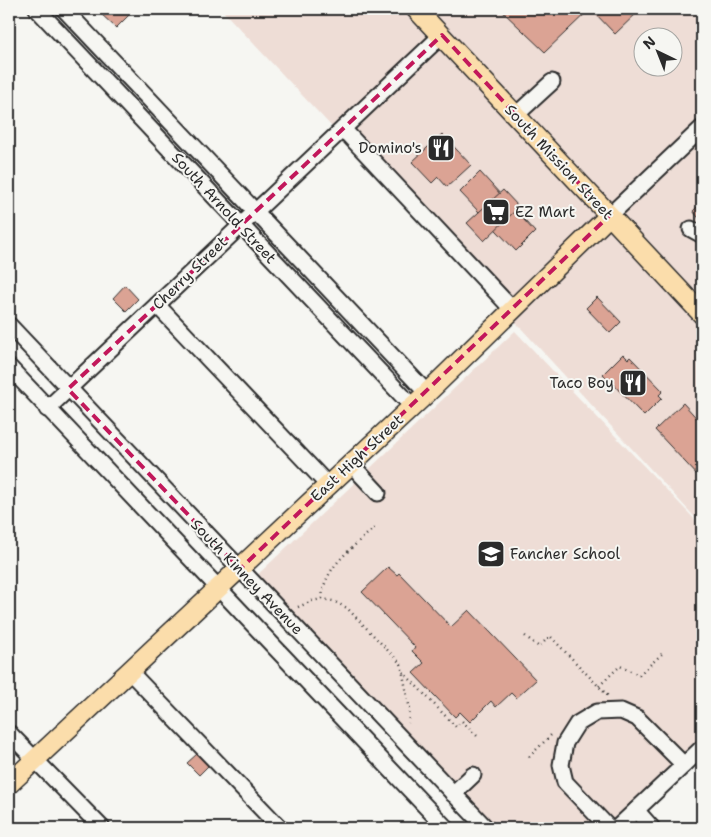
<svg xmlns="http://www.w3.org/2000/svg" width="711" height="837" font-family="'Shantell Sans',sans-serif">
<rect width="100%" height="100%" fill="#f6f6f2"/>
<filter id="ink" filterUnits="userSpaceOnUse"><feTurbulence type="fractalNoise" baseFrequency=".02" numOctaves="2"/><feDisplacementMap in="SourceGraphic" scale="10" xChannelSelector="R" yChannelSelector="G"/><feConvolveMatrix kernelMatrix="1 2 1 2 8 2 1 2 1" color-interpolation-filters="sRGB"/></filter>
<g filter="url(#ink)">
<g fill="#eeddd6" fill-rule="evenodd">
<path d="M 221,9 L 702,9 L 702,525 L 496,301 ZM 644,38 L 674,38 L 674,68 L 644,68 Z"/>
<path d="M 515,331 L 702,527 L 702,747 L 617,828 L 486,828 L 251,581 Z"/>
</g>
<g fill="#dba394" stroke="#2b2b2b">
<path d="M 102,9 L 133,9 L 134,10 L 116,28 L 99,12 Z"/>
<path d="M 500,9 L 590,9 L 545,52 Z"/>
<path d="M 591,9 L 641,9 L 615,34 Z"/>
<path d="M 442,134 L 471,165 L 447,187 L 438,177 L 432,183 L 412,162 Z"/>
<path d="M 480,172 L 535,232 L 516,251 L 460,192 Z"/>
<path d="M 503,190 L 519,207 L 484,241 L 467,223 Z"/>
<path d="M 702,202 L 702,222 L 693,211 Z"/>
<path d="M 125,285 L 138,299 L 126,311 L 113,298 Z"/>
<path d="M 597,297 L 621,322 L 610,333 L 586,308 Z"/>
<path d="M 623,354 L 628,359 L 630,357 L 663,391 L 659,395 L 662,398 L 644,416 L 603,374 Z"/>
<path d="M 683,403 L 702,424 L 702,476 L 700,478 L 655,430 Z"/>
<path d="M 388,567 L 397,575 L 399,573 L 451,627 L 469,610 L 536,680 L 516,698 L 511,693 L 496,707 L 491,701 L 470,722 L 460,712 L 455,717 L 413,673 L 424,663 L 412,651 L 415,647 L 362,592 Z"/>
<path d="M 197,754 L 208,766 L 199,775 L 187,763 Z"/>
</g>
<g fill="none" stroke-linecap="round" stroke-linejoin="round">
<defs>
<g id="minor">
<path d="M 37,9 L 412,406"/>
<path d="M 64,9 L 427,393"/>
<path d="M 516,115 L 552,82"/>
<path d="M 343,129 L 513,310"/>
<path d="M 609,216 L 702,128"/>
<path d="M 691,229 L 702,235"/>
<path d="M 157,305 L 328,485"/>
<path d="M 9,325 L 486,828"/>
<path d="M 9,367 L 446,828"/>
<path d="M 47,409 L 442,35"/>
<path d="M 351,464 L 378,493"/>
<path d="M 130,672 L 280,828"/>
<path d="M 9,733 L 102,828"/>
<path d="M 453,794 L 473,775"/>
<path d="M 636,810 L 652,828"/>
<path d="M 609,828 L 565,782 L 561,765 L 565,743 L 577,724 L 597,712 L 621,711 L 637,718 L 684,765"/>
<path d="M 617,828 L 702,748"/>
</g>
<g id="major">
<path d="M 416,9 L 702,314"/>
<path d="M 9,784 L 427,393 L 609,216"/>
</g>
</defs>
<use href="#minor" stroke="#2b2b2b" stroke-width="19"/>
<use href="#major" stroke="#2b2b2b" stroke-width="22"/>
<g stroke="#2b2b2b" stroke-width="2.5" stroke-dasharray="1 4" stroke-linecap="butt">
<path d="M 322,599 C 323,567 353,548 375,527"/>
<path d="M 298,607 L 312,601 L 322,599 L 333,601 L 347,608 L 401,664 L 410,710 L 408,723"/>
<path d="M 525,636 L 539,647 L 550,636 L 609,697"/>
<path d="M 403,672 L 456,727 L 462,721 L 479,738"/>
<path d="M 599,686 L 620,666 L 639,675 L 664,652"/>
<path d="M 529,757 L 551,735"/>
</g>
<use href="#minor" stroke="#f6f6f2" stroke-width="15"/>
<use href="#major" stroke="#fbddab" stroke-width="19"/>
</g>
</g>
<path fill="none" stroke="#c2185b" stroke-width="4" stroke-dasharray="10 6" stroke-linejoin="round" d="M 442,35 L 609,216 L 240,569 L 68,389 Z"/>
<defs>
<symbol id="restaurant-square" viewBox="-11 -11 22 22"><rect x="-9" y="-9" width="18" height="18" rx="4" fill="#2b2b2b" stroke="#f6f6f2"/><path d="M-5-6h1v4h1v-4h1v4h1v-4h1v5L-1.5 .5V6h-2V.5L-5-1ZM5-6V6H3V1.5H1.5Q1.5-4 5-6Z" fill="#fff"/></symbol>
<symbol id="supermarket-square" viewBox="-11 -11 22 22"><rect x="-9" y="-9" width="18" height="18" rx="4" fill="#2b2b2b" stroke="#f6f6f2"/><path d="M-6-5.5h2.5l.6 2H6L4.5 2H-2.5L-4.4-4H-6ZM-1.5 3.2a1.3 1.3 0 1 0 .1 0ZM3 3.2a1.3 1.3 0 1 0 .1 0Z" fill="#fff"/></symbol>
<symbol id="school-square" viewBox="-11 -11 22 22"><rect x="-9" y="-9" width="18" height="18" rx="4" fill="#2b2b2b" stroke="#f6f6f2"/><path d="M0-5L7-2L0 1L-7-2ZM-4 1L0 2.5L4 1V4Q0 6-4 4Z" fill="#fff"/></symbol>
</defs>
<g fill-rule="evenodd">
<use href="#restaurant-square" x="425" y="132" width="32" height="32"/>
<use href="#supermarket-square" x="480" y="196" width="32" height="32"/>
<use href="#restaurant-square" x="617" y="367" width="32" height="32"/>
<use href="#school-square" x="475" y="538" width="32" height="32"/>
</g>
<g text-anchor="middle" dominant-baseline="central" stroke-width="4" stroke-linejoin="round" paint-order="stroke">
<g font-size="15" fill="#2b2b2b" stroke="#f6f6f2" text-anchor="end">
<text x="422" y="148">Domino's</text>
<text x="515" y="212" text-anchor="start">EZ Mart</text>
<text x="614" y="383">Taco Boy</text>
<text x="510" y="554" text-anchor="start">Fancher School</text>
</g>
<g font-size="15" fill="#2b2b2b" stroke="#f6f6f2">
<text transform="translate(559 162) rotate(47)">South Mission Street</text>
<text transform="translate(224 208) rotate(47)">South Arnold Street</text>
<text transform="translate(190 273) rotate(-44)">Cherry Street</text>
<text transform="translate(357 458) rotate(-43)">East High Street</text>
<text transform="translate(247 577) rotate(46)">South Kinney Avenue</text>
</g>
</g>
<rect width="711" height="837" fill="none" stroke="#f6f6f2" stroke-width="30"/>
<rect x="15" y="15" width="681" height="807" fill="none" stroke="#2b2b2b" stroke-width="2" filter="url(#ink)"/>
<g transform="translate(658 52) rotate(317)"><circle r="24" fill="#f6f6f2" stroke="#a5a5a2"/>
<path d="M0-4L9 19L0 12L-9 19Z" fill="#2b2b2b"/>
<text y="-8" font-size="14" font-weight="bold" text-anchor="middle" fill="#2b2b2b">N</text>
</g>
</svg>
